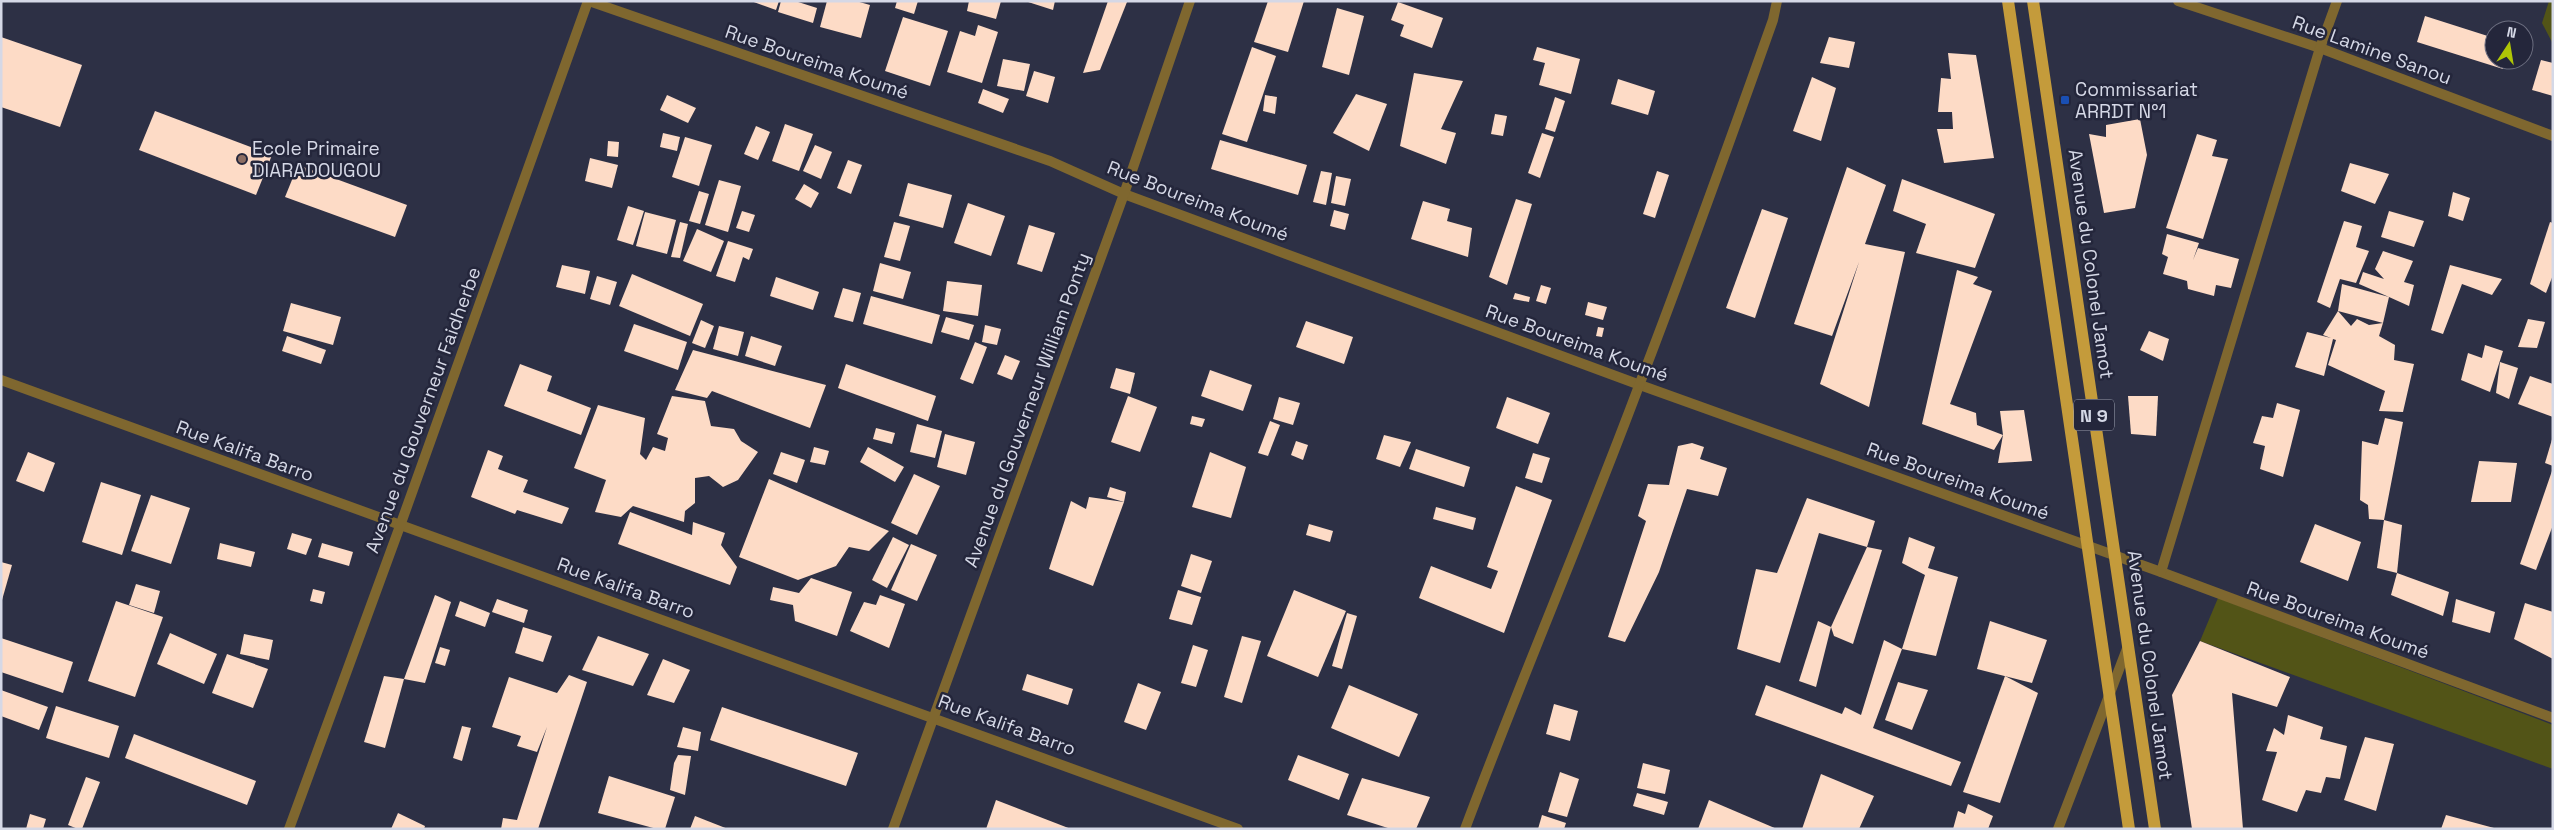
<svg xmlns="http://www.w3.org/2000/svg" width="2554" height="830" font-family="'Space Grotesk',sans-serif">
<rect width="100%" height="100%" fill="#2d3045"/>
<g fill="#525417">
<path d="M 2549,1 L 2553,1 L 2553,44 L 2542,23 Z"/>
<path d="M 2218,598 L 2553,725 L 2553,769 L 2200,641 Z"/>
</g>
<g fill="#fddbc6">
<path d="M 751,1 L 779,1 L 776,10 Z"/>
<path d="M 781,1 L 795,1 L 817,8 L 813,23 L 778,12 Z"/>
<path d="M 827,1 L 856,1 L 870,5 L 861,38 L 820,27 Z"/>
<path d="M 897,1 L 918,1 L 914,14 L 895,8 Z"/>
<path d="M 969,1 L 1001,1 L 996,19 L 967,11 Z"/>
<path d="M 1025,1 L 1055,1 L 1053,10 Z"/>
<path d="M 1108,1 L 1127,2 L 1100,70 L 1083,73 Z"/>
<path d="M 1268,1 L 1304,1 L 1288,52 L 1254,42 Z"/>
<path d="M 1398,2 L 1443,18 L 1432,48 L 1400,36 L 1404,25 L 1391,20 Z"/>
<path d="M 1337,8 L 1364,16 L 1349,75 L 1322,67 Z"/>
<path d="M 2425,16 L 2494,38 L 2494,60 L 2506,60 L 2503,69 L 2417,42 Z"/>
<path d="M 903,17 L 948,31 L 930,86 L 885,71 Z"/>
<path d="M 978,25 L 998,32 L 982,83 L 947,72 L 960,31 L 975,36 Z"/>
<path d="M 1,37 L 82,65 L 60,127 L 1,107 Z"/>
<path d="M 1829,37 L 1855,42 L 1849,68 L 1820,63 Z"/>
<path d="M 1252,47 L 1276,56 L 1247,142 L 1222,134 Z"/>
<path d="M 1537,47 L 1580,59 L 1571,94 L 1539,85 L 1545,63 L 1533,60 Z"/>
<path d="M 1948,53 L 1976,55 L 1994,158 L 1944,163 L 1937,129 L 1953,129 L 1952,112 L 1938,112 L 1941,78 L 1951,79 Z"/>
<path d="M 1003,59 L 1030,64 L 1024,91 L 997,86 Z"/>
<path d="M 2541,60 L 2553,63 L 2553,96 L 2532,90 Z"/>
<path d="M 1034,71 L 1055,77 L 1048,103 L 1026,96 Z"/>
<path d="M 1414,73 L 1463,81 L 1441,129 L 1456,133 L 1446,164 L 1400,146 Z"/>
<path d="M 1812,77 L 1836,88 L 1821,141 L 1793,131 Z"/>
<path d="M 1618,79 L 1655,91 L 1648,115 L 1611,104 Z"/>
<path d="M 983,89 L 1009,99 L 1003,113 L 978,103 Z"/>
<path d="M 1356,94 L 1387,104 L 1369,151 L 1333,133 Z"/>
<path d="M 667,95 L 696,108 L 688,123 L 660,110 Z"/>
<path d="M 1265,95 L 1277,97 L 1275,114 L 1263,111 Z"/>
<path d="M 1555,97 L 1565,101 L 1555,132 L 1545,129 Z"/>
<path d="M 155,111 L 272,155 L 256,195 L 139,150 Z"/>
<path d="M 1495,114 L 1507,116 L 1503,136 L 1491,134 Z"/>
<path d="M 2140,119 L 2147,155 L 2135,208 L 2104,213 L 2089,134 L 2106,137 L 2106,125 Z"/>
<path d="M 785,124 L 813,134 L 799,171 L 772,161 Z"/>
<path d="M 756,126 L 770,132 L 758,160 L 744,154 Z"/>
<path d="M 663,133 L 680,137 L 677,151 L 660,147 Z"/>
<path d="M 1542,133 L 1554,137 L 1540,178 L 1528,173 Z"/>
<path d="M 2197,134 L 2217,140 L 2212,156 L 2228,159 L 2203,239 L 2166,228 Z"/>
<path d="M 685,137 L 712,145 L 699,186 L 672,177 Z"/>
<path d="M 1220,140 L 1307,165 L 1298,195 L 1211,169 Z"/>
<path d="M 608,141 L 619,142 L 618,157 L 607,156 Z"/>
<path d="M 815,145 L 832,152 L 821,179 L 803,171 Z"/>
<path d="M 590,158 L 618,165 L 612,188 L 585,181 Z"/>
<path d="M 848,160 L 862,165 L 851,194 L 837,188 Z"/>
<path d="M 2350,163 L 2389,174 L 2375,204 L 2341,191 Z"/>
<path d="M 298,165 L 407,205 L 395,237 L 285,197 Z"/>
<path d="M 1847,167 L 1886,185 L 1865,244 L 1905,252 L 1869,407 L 1820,384 L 1859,262 L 1832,336 L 1794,324 Z"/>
<path d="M 1321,171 L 1332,173 L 1326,205 L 1313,202 Z"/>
<path d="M 1657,171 L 1669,175 L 1655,218 L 1643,214 Z"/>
<path d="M 1336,176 L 1351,179 L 1345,206 L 1331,203 Z"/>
<path d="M 1902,179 L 1995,214 L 1975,268 L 1916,253 L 1926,224 L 1893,211 Z"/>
<path d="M 719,180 L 741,186 L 728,232 L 705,225 Z"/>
<path d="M 908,183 L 952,195 L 943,228 L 899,216 Z"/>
<path d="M 804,184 L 819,193 L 811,208 L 795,199 Z"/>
<path d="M 699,191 L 709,194 L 700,224 L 689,221 Z"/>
<path d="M 2453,192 L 2470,198 L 2463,221 L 2448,216 Z"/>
<path d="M 1516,199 L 1532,204 L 1507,285 L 1489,277 Z"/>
<path d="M 1423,201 L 1450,209 L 1447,221 L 1472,228 L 1468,257 L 1411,239 Z"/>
<path d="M 968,203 L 1005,216 L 991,256 L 954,243 Z"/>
<path d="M 628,206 L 644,211 L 633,245 L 617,240 Z"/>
<path d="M 1762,209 L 1788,218 L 1755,318 L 1726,308 Z"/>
<path d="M 1334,210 L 1349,214 L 1345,230 L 1330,226 Z"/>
<path d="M 742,211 L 755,215 L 749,232 L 736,228 Z"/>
<path d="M 2389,211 L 2424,221 L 2414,247 L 2381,237 Z"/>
<path d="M 645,212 L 676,220 L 667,254 L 636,246 Z"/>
<path d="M 2344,221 L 2362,226 L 2356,247 L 2369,251 L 2356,283 L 2340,279 L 2330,308 L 2317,302 Z"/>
<path d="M 680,222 L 688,224 L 680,258 L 671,257 Z"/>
<path d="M 894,222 L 910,226 L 900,261 L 884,257 Z"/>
<path d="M 2550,222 L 2553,223 L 2553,275 L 2546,293 L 2530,284 Z"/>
<path d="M 1029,225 L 1055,233 L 1042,272 L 1017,264 Z"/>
<path d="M 697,229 L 724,241 L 711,272 L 683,261 Z"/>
<path d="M 2167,234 L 2199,243 L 2193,260 L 2198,248 L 2239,259 L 2231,288 L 2216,285 L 2214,296 L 2188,289 L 2187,281 L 2163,274 L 2168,257 L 2162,254 Z"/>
<path d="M 728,241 L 753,249 L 749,260 L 743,257 L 735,282 L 716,276 Z"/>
<path d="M 2383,251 L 2413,261 L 2404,282 L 2414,285 L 2409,306 L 2389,297 L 2383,323 L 2338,311 L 2342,284 L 2389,297 L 2359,284 L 2363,272 L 2384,279 L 2375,269 Z"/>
<path d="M 880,263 L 911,272 L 903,299 L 873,291 Z"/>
<path d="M 562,265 L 590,271 L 585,294 L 556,287 Z"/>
<path d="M 2450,265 L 2502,279 L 2492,295 L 2462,284 L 2443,334 L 2431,330 Z"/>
<path d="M 1957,270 L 1978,277 L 1973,284 L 1992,291 L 1950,404 L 1976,413 L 1977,425 L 2003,435 L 1994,450 L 1922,424 Z"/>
<path d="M 632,274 L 703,304 L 690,336 L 619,306 Z"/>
<path d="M 597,276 L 617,282 L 610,305 L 590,299 Z"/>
<path d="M 776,277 L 819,292 L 813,310 L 770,296 Z"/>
<path d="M 947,281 L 982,285 L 978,316 L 943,311 Z"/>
<path d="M 1541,285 L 1551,288 L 1546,304 L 1536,301 Z"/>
<path d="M 843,288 L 861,293 L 853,322 L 834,317 Z"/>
<path d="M 1515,293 L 1530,297 L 1529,302 L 1513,299 Z"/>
<path d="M 871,296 L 940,315 L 932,344 L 863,324 Z"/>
<path d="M 1588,302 L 1607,307 L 1603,320 L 1585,315 Z"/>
<path d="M 291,303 L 341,317 L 333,345 L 283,331 Z"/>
<path d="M 2338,311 L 2351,326 L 2357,319 L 2369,325 L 2383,323 L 2379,336 L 2395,345 L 2394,360 L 2414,364 L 2403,412 L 2379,411 L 2385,391 L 2328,365 L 2336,340 L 2333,339 L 2324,376 L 2295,367 L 2307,332 L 2331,338 L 2323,335 Z"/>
<path d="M 946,317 L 974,325 L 969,340 L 941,332 Z"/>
<path d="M 2528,319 L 2545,322 L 2537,348 L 2518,347 Z"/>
<path d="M 701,320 L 714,326 L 705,348 L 692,343 Z"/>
<path d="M 1306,321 L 1353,337 L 1344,364 L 1296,347 Z"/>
<path d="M 634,324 L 687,342 L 678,370 L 624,351 Z"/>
<path d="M 985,325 L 1001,329 L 997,345 L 982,342 Z"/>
<path d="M 719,326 L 744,332 L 738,356 L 713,349 Z"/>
<path d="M 1598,327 L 1604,328 L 1602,337 L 1596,336 Z"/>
<path d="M 2149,331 L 2169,339 L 2163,361 L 2140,350 Z"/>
<path d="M 287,336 L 326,350 L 321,364 L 282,351 Z"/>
<path d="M 751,336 L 782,346 L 775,366 L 745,356 Z"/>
<path d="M 975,342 L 987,347 L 973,384 L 960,379 Z"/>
<path d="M 2485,345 L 2503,351 L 2490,392 L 2461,380 L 2468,353 L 2482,358 Z"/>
<path d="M 693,350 L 826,385 L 810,428 L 712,391 L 707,398 L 675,390 Z"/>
<path d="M 1005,355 L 1020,361 L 1012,380 L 997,374 Z"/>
<path d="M 2500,362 L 2518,368 L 2509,399 L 2496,393 Z"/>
<path d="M 520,364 L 552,376 L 547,391 L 591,408 L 581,435 L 504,406 Z"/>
<path d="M 846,364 L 936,396 L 928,421 L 838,388 Z"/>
<path d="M 1116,368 L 1135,373 L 1130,394 L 1110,388 Z"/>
<path d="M 1210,370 L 1252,385 L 1243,411 L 1201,396 Z"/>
<path d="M 2530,376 L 2553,384 L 2553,417 L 2518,404 Z"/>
<path d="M 672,396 L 705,401 L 711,426 L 734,429 L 741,441 L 758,452 L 738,480 L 723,487 L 709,476 L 695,478 L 695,503 L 685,511 L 684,522 L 633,506 L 621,517 L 595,512 L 606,480 L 574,468 L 598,405 L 645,418 L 640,454 L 646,460 L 653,447 L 665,451 L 668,438 L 657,434 Z"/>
<path d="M 1128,396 L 1157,407 L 1140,452 L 1111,442 Z"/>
<path d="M 2128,396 L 2158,396 L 2156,436 L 2131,434 Z"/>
<path d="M 1279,397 L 1300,403 L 1293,425 L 1273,419 Z"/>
<path d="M 1507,397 L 1550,413 L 1538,444 L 1496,428 Z"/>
<path d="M 2277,403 L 2300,410 L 2283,477 L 2260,469 L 2265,446 L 2253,443 L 2262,416 L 2273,418 Z"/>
<path d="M 2024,410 L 2032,461 L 1998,463 L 2003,435 L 2000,411 Z"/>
<path d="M 1192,416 L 1205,419 L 1202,427 L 1190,424 Z"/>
<path d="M 2385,418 L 2403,422 L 2384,520 L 2369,519 L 2368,505 L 2360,500 L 2362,441 L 2378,445 Z"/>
<path d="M 1270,421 L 1280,425 L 1268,456 L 1258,453 Z"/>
<path d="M 917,424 L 942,431 L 935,458 L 910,452 Z"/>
<path d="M 876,428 L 895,433 L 892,444 L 873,439 Z"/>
<path d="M 945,434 L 975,442 L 966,475 L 937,467 Z"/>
<path d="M 1384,435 L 1411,442 L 1400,467 L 1376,459 Z"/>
<path d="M 2553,436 L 2553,466 L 2545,463 Z"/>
<path d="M 1296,441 L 1308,445 L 1303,460 L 1291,455 Z"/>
<path d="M 1692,443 L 1704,447 L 1700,459 L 1727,468 L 1718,496 L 1687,489 L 1659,572 L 1625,642 L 1608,637 L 1646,521 L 1638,516 L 1648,484 L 1669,485 L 1678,446 Z"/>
<path d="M 814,447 L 829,451 L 825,465 L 810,462 Z"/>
<path d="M 868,447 L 904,467 L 895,482 L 860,462 Z"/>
<path d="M 1416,449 L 1470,467 L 1464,487 L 1409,469 Z"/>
<path d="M 488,450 L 503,456 L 498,469 L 528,480 L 523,492 L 569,508 L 562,524 L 517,510 L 515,514 L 471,497 Z"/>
<path d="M 28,452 L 55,463 L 44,492 L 16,481 Z"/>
<path d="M 781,452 L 805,460 L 797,483 L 773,474 Z"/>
<path d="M 1210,452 L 1246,467 L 1231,518 L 1192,507 Z"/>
<path d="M 1533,453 L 1550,458 L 1542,483 L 1525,478 Z"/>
<path d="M 2479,461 L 2517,463 L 2511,502 L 2471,502 Z"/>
<path d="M 2553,468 L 2553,525 L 2536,570 L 2520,564 Z"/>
<path d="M 914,474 L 940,486 L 917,535 L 891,523 Z"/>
<path d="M 769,479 L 889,531 L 869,551 L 849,547 L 836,566 L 798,580 L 739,557 Z"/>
<path d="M 101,482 L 141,495 L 122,555 L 82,542 Z"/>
<path d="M 1516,486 L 1552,500 L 1504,633 L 1419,598 L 1431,566 L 1491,589 L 1498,571 L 1487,567 Z"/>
<path d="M 1110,487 L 1126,492 L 1124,502 L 1107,497 Z"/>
<path d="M 151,495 L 190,508 L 171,564 L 131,551 Z"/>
<path d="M 1089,497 L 1124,502 L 1093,586 L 1049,569 L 1071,501 L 1086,509 Z"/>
<path d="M 1807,498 L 1875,521 L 1867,547 L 1819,533 L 1780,663 L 1737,649 L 1756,569 L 1777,573 Z"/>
<path d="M 1436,507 L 1476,518 L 1473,530 L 1433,519 Z"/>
<path d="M 630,512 L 692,535 L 693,522 L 725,533 L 721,545 L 737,567 L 730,585 L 618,544 Z"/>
<path d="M 2384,520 L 2402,525 L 2397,573 L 2377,568 Z"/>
<path d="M 1309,524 L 1333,531 L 1330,542 L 1306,535 Z"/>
<path d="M 2315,524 L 2361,542 L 2348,581 L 2300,562 Z"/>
<path d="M 292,533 L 312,539 L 306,555 L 287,549 Z"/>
<path d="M 893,537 L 909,545 L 887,588 L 872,580 Z"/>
<path d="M 1909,537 L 1935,547 L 1928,568 L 1958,577 L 1936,656 L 1902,649 L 1925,575 L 1902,563 Z"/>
<path d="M 220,543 L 255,552 L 251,567 L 217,559 Z"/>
<path d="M 322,543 L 353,552 L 349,566 L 318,557 Z"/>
<path d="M 911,544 L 937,555 L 917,601 L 891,590 Z"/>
<path d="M 1867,547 L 1882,550 L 1853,644 L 1834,636 L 1831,627 Z"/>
<path d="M 1191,554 L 1212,561 L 1201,593 L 1181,586 Z"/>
<path d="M 1,562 L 12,565 L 2,600 L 1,600 Z"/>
<path d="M 2397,573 L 2449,592 L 2443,616 L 2391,595 Z"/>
<path d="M 811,578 L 852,592 L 837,636 L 795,621 L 793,605 L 770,600 L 773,587 L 799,593 Z"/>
<path d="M 136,584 L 160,591 L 154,613 L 129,605 Z"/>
<path d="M 313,589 L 325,592 L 322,604 L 310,601 Z"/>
<path d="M 1178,590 L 1201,597 L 1192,625 L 1169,619 Z"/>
<path d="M 1294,590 L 1346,611 L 1318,677 L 1267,656 Z"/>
<path d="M 435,595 L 451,602 L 425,683 L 404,679 Z"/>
<path d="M 880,595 L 905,604 L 889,648 L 850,631 L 864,602 L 876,605 Z"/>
<path d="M 497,599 L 528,610 L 524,623 L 492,612 Z"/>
<path d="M 2456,599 L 2495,612 L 2490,633 L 2452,622 Z"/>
<path d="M 116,601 L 163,617 L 135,697 L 88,681 Z"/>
<path d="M 460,601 L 490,613 L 485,627 L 455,616 Z"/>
<path d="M 2525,603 L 2553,612 L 2553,659 L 2514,639 Z"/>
<path d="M 1347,613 L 1357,616 L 1342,669 L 1332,666 Z"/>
<path d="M 1818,621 L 1831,627 L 1816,687 L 1799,681 Z"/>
<path d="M 1990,621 L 2047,640 L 2032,683 L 1977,669 Z"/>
<path d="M 523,627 L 552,636 L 543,662 L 515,653 Z"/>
<path d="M 170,633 L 217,654 L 204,684 L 157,664 Z"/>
<path d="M 244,634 L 273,640 L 269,660 L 240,654 Z"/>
<path d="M 598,636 L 649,654 L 633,686 L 582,670 Z"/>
<path d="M 1242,636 L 1261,641 L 1242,703 L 1224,697 Z"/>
<path d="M 1,638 L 73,662 L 63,693 L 1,672 Z"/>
<path d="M 1884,640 L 1902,649 L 1873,728 L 1961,762 L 1951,786 L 1755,715 L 1766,685 L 1842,714 L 1845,707 L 1861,715 Z"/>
<path d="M 2200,641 L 2290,677 L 2277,707 L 2232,693 L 2243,829 L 2192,829 L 2172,695 Z"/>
<path d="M 1193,645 L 1208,650 L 1196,687 L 1181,683 Z"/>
<path d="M 440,647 L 450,650 L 445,666 L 435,663 Z"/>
<path d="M 227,654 L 268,669 L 253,708 L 212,693 Z"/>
<path d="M 663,659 L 690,670 L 674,703 L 647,695 Z"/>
<path d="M 1027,674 L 1073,689 L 1068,705 L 1022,690 Z"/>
<path d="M 569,675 L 587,682 L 538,829 L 501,829 L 503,818 L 517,820 L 547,727 L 537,752 L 517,746 L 521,736 L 492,727 L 509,677 L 557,693 Z"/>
<path d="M 384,676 L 404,679 L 385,748 L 364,742 Z"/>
<path d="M 2005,676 L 2038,693 L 2000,803 L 1963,792 Z"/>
<path d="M 1898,682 L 1928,690 L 1912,730 L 1885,720 Z"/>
<path d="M 1138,683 L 1161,692 L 1146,730 L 1124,722 Z"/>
<path d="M 1349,685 L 1418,714 L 1399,757 L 1331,728 Z"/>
<path d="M 1,690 L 48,707 L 39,730 L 1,716 Z"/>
<path d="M 1554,704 L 1578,711 L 1570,741 L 1546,734 Z"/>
<path d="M 56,706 L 119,726 L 109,758 L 46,738 Z"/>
<path d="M 722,707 L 858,753 L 846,786 L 710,740 Z"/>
<path d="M 2288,715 L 2323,727 L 2320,739 L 2347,746 L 2340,779 L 2326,777 L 2321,793 L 2306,790 L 2297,812 L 2262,800 L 2277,752 L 2266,751 L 2274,728 L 2284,735 Z"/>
<path d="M 462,726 L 471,728 L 462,761 L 453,758 Z"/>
<path d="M 683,727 L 701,732 L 698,751 L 677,747 Z"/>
<path d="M 134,734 L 256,781 L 247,805 L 125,758 Z"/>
<path d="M 2365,737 L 2394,744 L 2376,811 L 2344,800 Z"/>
<path d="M 678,755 L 691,756 L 685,795 L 670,790 L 674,763 Z"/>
<path d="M 1298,755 L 1349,774 L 1339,800 L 1288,780 Z"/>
<path d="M 1643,763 L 1670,770 L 1665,794 L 1637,788 Z"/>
<path d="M 1560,772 L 1579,779 L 1567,817 L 1548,812 Z"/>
<path d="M 1821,774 L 1874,796 L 1859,829 L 1802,829 Z"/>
<path d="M 609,776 L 675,797 L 665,829 L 657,829 L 598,813 Z"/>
<path d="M 86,777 L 100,782 L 82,829 L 78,829 L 68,825 Z"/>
<path d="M 1362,778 L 1430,797 L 1416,829 L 1391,829 L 1347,815 Z"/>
<path d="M 1637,793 L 1668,802 L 1664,815 L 1633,806 Z"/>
<path d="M 996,800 L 1071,829 L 986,829 Z"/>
<path d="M 1709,800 L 1777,829 L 1698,829 Z"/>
<path d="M 1968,804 L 1993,816 L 1988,829 L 1953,829 L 1958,811 L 1965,814 Z"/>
<path d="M 398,813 L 425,826 L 424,829 L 391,829 Z"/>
<path d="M 30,814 L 46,819 L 43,829 L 26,829 Z"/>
<path d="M 1542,815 L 1566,823 L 1564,829 L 1538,829 Z"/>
<path d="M 2446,815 L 2494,828 L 2493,829 L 2441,829 Z"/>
<path d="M 695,816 L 728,829 L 690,829 Z"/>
</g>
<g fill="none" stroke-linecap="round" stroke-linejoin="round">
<g stroke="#7f672f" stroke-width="10">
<path d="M 589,1 L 1050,161 L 1124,194 L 1640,385 L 2161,572 L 2553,718"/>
<path d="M 2178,1 L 2320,48 L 2553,136"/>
<path d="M 1,380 L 1238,829"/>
<path d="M 2161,572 L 2320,48 L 2337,1"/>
<path d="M 289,829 L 400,526 L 588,1"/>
<path d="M 893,829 L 1124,194 L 1190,1"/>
<path d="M 1465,829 C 1521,679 1584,533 1640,383 C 1686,263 1730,141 1773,20 L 1777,1"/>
<path d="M 2058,829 L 2128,646"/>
</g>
<g stroke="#c49b3b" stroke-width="12">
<path d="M 2008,1 L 2129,829"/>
<path d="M 2033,1 L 2155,829"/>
</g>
</g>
<rect fill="#1a4fb4" stroke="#24263b" stroke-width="2" x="2060" y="95" width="10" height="10" rx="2.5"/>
<circle fill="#8d6e63" stroke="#24263b" stroke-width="2" cx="242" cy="159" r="5"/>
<g text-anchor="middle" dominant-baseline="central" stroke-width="5" stroke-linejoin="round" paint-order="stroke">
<rect fill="#24263b" stroke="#a0a3b3" stroke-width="1" x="2074" y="399.5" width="40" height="31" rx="4"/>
<g font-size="18" font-weight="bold" fill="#d5d8e6">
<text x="2094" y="415">N 9</text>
</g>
<g font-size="19" fill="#d5d8e6" stroke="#24263b">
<text transform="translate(2372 50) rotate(20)">Rue Lamine Sanou</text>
<text transform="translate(817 62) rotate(19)">Rue Boureima Koumé</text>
<text transform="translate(1198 201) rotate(21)">Rue Boureima Koumé</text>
<text transform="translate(2091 264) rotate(82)">Avenue du Colonel Jamot</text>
<text transform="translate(1577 343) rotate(20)">Rue Boureima Koumé</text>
<text transform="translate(423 410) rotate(-70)">Avenue du Gouverneur Faidherbe</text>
<text transform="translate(1027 410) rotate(-70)">Avenue du Gouverneur William Ponty</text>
<text transform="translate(245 451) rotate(20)">Rue Kalifa Barro</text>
<text transform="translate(1958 481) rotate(20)">Rue Boureima Koumé</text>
<text transform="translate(626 588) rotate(20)">Rue Kalifa Barro</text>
<text transform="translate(2338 620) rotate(20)">Rue Boureima Koumé</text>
<text transform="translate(2150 665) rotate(82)">Avenue du Colonel Jamot</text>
<text transform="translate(1007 725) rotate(20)">Rue Kalifa Barro</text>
</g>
<g font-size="19" fill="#d5d8e6" stroke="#24263b" text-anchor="start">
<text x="2075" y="89">Commissariat<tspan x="2075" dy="22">ARRDT N°1</tspan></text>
<text x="252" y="148">Ecole Primaire<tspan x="252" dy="22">DIARADOUGOU</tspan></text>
</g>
</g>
<rect width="2554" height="830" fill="none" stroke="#d5d8e6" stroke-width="5"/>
<g transform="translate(2509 45) rotate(12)"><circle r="24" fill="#24263b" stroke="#6b6d7f"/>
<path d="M0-4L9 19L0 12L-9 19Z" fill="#afc506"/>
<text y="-8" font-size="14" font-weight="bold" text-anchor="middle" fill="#d5d8e6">N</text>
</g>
</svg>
